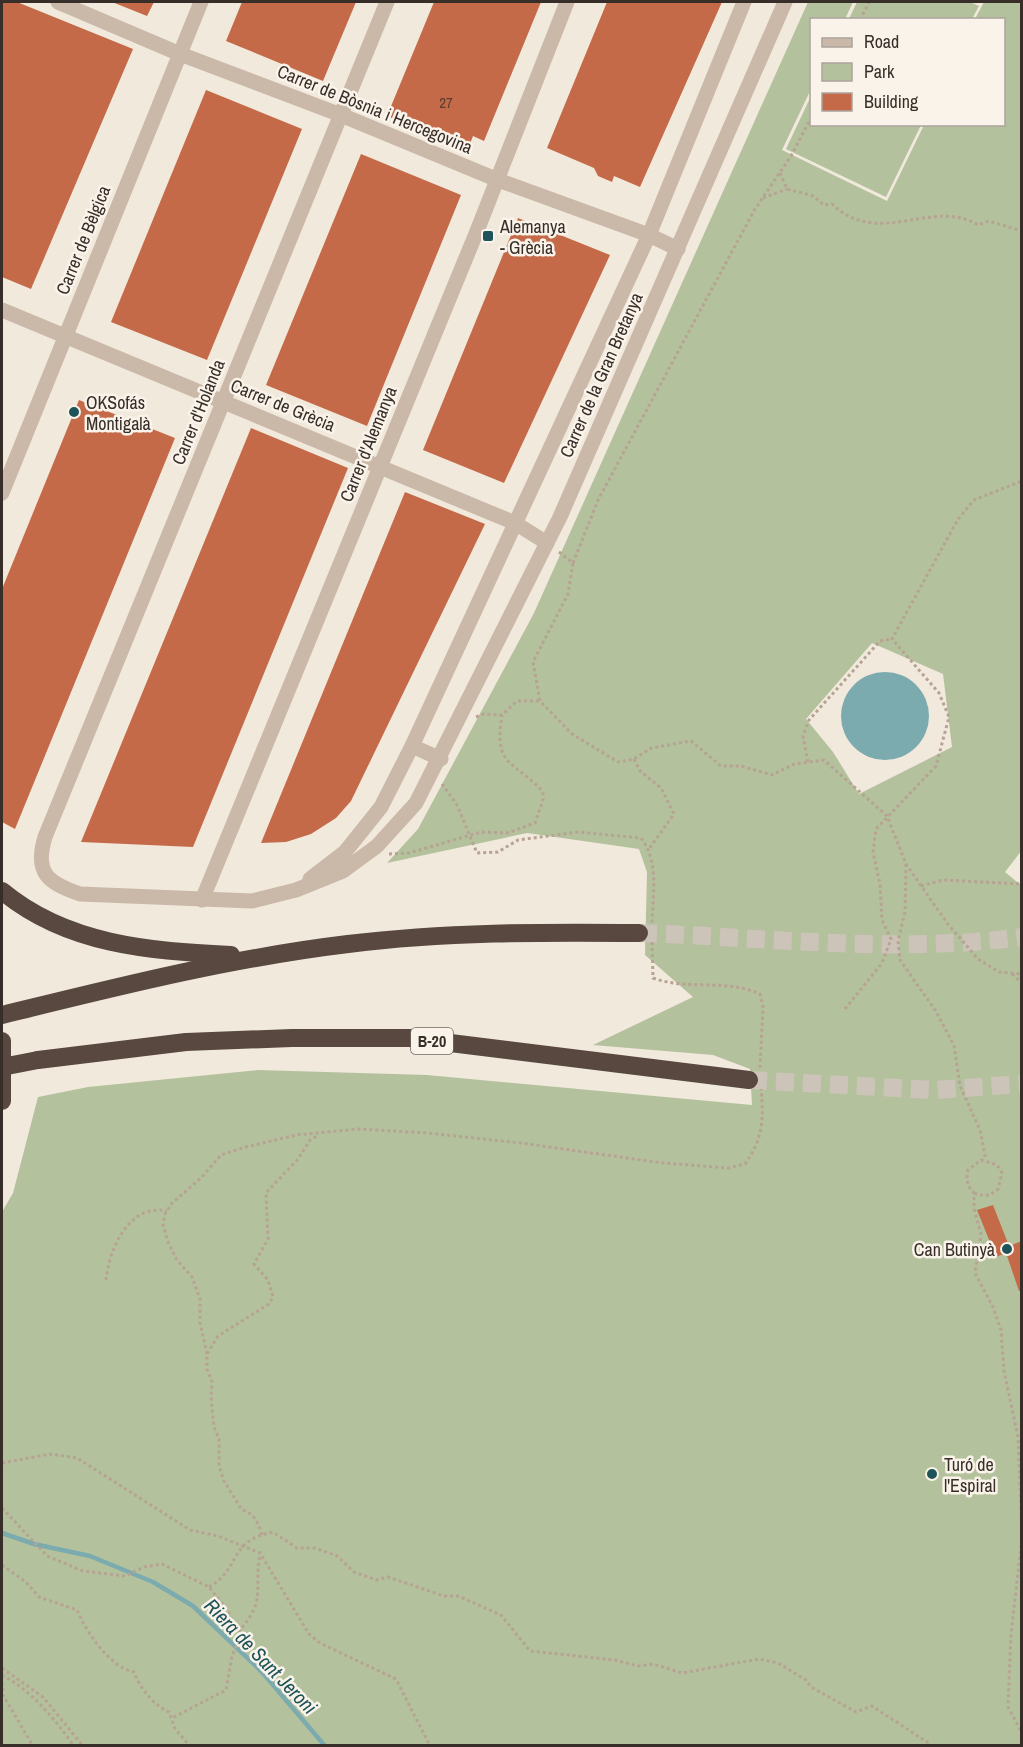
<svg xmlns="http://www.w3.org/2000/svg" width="1023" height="1747" font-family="'Archivo Narrow',sans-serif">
<rect width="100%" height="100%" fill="#f2e9dd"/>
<g fill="#b4c19d" fill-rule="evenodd">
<path d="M 808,2 L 853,2 L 845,19 L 812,20 L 811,89 L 782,150 L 887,201 L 924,125 L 1004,124 L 1004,20 L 975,19 L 984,2 L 1021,2 L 1022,850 L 1005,872 L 1022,886 L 1021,1745 L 2,1746 L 2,1212 L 13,1193 L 38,1097 L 88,1087 L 258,1070 L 427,1075 L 752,1105 L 750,1069 L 713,1055 L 593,1045 L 693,997 L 645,955 L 647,872 L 639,849 L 527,833 L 387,863 L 418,829 L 534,613 ZM 872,643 L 943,674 L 952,747 L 859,794 L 833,752 L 806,719 Z"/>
<path d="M 857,2 L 970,2 L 979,6 L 972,19 L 849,19 Z"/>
<path d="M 811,96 L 812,124 L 921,125 L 886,197 L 786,149 Z"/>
</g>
<circle fill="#7cabaf" cx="885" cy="716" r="44"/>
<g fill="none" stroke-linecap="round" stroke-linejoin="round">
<path stroke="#7cabaf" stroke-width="4.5" d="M 2,1533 L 34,1544 L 90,1556 L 153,1582 L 193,1606 L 262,1672 L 325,1746"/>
</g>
<g fill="#c56a48">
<path d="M 2,2 L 17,2 L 133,49 L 31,289 L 2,277 Z"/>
<path d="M 112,2 L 154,2 L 147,16 Z"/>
<path d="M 242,2 L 356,2 L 323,81 L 226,41 Z"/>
<path d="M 434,2 L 541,2 L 484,141 L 473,136 L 468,149 L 387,116 Z"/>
<path d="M 607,2 L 722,2 L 640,187 L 614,176 L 612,182 L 598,176 L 594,168 L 547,148 Z"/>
<path d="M 206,90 L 302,129 L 207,360 L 111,322 Z"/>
<path d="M 361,154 L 461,195 L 367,426 L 266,385 Z"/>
<path d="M 518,218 L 610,255 L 504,483 L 423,450 Z"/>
<path d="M 79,400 L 175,438 L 15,829 L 2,822 L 2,589 Z"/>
<path d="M 251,428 L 348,468 L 193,847 L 81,842 Z"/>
<path d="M 405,492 L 485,524 L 351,801 L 336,818 L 311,834 L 286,842 L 261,843 Z"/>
<path d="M 993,1205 L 1009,1246 L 1022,1241 L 1022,1291 L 1019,1291 L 1006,1253 L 996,1257 L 977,1210 Z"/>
</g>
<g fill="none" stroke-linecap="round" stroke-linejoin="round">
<g stroke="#cdc4b9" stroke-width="18" stroke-dasharray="18 9" stroke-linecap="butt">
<path d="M 639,933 C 766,937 894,954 1022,937"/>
<path d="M 749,1080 L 935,1090 L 1022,1084"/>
</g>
<g stroke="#b6a393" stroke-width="3" stroke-dasharray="3 3" stroke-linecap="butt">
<path d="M 860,20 L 869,2"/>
<path d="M 780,173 L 787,189 L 813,196 L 824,205 L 832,204 C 879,249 933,197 978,225 L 989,221 L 1022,231"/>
<path d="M 763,198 L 787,189"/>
<path d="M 559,552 L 573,563 L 568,594 L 533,662 L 540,701 L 572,734 L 618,762 L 634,759 L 651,748 L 691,741 L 721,766 L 741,766 L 772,775 L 794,764 L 824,760 L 887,816 L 906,864 L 947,923 L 978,959 L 999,972 L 1022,974"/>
<path d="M 573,563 L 598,500 L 755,209 L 791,156 L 812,116"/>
<path d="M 476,717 L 484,714 L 502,715 L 517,701 L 540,701"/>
<path d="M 634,759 L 640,771 L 661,788 L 674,814 L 649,849"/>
<path d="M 808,762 L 803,736 L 809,720 L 880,641 L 892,639"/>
<path d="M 442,784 L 457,805 L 477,853 L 498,852 L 518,840 L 578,832 L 641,838 C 659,861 653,894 652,923"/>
<path d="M 389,854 L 409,853 L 481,832 L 507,833 L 535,823 L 543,800 L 543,792 C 515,760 493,769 502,715"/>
<path d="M 906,864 L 905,912 L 898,941 L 900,960 L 935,1010 L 954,1045 L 960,1086 L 980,1130 L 986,1160"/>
<path d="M 921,886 L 943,880 L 1022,884"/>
<path d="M 652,942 L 653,978 C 688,991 724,978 760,994 L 763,1007 L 760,1068"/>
<path d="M 1012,974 L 1022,983"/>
<path d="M 845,1009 L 882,963 L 891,939 L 882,920 L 880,884 L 873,852 L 876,829 L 936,766 L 949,717 L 939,693 L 892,639 L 958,519 L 974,500 L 1022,481"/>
<path d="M 974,1193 C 984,1197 990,1196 998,1189 L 1002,1173 L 997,1165 L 981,1160 L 968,1170 C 966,1180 967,1186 974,1193 L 974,1209 L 981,1234 L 975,1273 L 993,1307 L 1001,1330 L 1004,1371 L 1018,1437 L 1022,1534"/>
<path d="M 106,1280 C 109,1249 129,1203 167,1211"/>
<path d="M 207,1354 L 200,1323 L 200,1299 L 192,1277 L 177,1260 L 168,1242 L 163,1225 L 165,1214 L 172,1203 L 201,1178 L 221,1155 L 242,1148 L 296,1135 L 358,1129 L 427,1133 L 521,1143 L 663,1163 L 728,1168 L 745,1164 C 763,1139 764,1119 761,1089"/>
<path d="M 2,1463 L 50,1454 L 77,1458 L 190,1530 L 218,1536 L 260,1553 L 309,1634 L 320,1643 L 396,1679 L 430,1746"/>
<path d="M 2,1508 L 47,1556 L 83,1571 L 125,1576 L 144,1567 L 162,1564 L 209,1587 L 228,1611 L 237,1633 L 238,1642 L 232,1656 L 226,1690 L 172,1718"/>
<path d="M 262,1535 C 259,1524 254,1513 242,1510 L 224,1481 L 219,1466 L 219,1439 L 214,1427 L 211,1396 L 212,1382 L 207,1369 L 207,1354 L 218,1336 L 269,1304 L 273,1297 L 268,1280 L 254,1264 L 268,1239 L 266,1193 L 298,1159 L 310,1140 L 319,1135"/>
<path d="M 1022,1539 L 1011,1633 L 1008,1707 L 1022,1733"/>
<path d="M 2,1565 L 26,1582 L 39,1597 L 77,1610 C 86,1631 109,1667 134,1672 C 140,1688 153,1705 169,1712 L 175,1729 L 190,1746"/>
<path d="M 209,1587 C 243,1567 227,1541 273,1532 L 297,1548 L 315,1548 L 337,1556 L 354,1572 L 377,1580 L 388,1577 L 444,1596 L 458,1596 L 501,1615 L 530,1651 L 615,1660 L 638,1666 L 653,1664 L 682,1673 L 759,1659 L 778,1663 L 806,1680 L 811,1687 L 856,1712 L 872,1706 L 933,1746"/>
<path d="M 238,1632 C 268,1599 253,1590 260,1555"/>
<path d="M 2,1668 L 43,1697 L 83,1746"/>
<path d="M 2,1675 C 33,1692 53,1717 74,1746"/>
<path d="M 2,1676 L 3,1695 L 33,1746"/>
</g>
<g stroke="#cab9a9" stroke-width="15">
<path d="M 58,2 L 180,54 L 341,115 L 498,180 L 649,235 L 678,249"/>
<path d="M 387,2 L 45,837 C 34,873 48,883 80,894 L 252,901 L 296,890 L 343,871 L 377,846 L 416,803 L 560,517 L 785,2"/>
<path d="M 2,310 L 515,523 L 547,543"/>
<path d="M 2,493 L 201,2"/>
<path d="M 412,746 L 441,759"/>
<path d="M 310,879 L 345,852 L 381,807 L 412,746 L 649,235 L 744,2"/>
<path d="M 202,900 L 477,231 L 567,2"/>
</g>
<g stroke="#584840" stroke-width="18">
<path d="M 2,891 C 67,945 150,951 231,955"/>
<path d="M 2,1015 C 116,987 231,958 348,944 C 445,932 542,932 639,933"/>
<path d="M 2,1041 L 2,1101"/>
<path d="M 38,1060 L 186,1042 L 292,1038 L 410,1038 L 749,1080"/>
</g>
<path stroke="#584840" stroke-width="18" d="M 2,1067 L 38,1060"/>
</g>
<g fill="#1e5359" stroke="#faf3e9" stroke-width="2">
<rect x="482" y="230" width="12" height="12" rx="3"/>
<circle cx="74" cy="412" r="6"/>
<circle cx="1007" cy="1249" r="6"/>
<circle cx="932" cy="1474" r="6"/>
</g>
<g text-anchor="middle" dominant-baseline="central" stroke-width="5" stroke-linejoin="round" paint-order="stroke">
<g font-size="15" fill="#5a3d31">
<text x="446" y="102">27</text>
</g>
<rect fill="#faf3e9" stroke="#726963" stroke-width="1.5" x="411" y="1028" width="42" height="26" rx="4.5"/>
<g font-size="16" font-weight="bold" fill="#372e29">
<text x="432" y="1041">B-20</text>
</g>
<g font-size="18" fill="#372e29" stroke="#faf3e9">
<text transform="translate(375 109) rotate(22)">Carrer de Bòsnia i Hercegovina</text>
<text transform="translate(83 240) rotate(-68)">Carrer de Bèlgica</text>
<text transform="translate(601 375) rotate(-66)">Carrer de la Gran Bretanya</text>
<text transform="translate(283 405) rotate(22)">Carrer de Grècia</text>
<text transform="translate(198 412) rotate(-68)">Carrer d'Holanda</text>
<text transform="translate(368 444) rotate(-68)">Carrer d'Alemanya</text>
</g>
<g font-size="18" fill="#372e29" stroke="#faf3e9" text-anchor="start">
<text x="500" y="226">Alemanya<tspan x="500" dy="21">- Grècia</tspan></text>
<text x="86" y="402">OKSofás<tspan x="86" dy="21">Montigalà</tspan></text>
<text x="995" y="1249" text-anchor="end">Can Butinyà</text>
<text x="944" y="1464">Turó de<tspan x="944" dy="21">l'Espiral</tspan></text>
</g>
<g font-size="20" font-style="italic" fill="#1e5359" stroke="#faf3e9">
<text transform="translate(261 1656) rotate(46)">Riera de Sant Jeroni</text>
</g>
</g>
<rect width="1023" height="1747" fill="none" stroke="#372e29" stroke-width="6"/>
<rect x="810" y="18" width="195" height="108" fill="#faf3e9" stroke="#aca49c" stroke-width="1.5"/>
<rect x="822" y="38" width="30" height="9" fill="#cab9a9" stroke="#aca49c" stroke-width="1.5"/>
<text x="864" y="48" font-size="18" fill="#372e29">Road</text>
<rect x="822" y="63" width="30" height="18" fill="#b4c19d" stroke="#aca49c" stroke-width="1.5"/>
<text x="864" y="78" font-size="18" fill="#372e29">Park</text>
<rect x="822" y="93" width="30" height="18" fill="#c56a48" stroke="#aca49c" stroke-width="1.5"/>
<text x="864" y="108" font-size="18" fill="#372e29">Building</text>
</svg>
